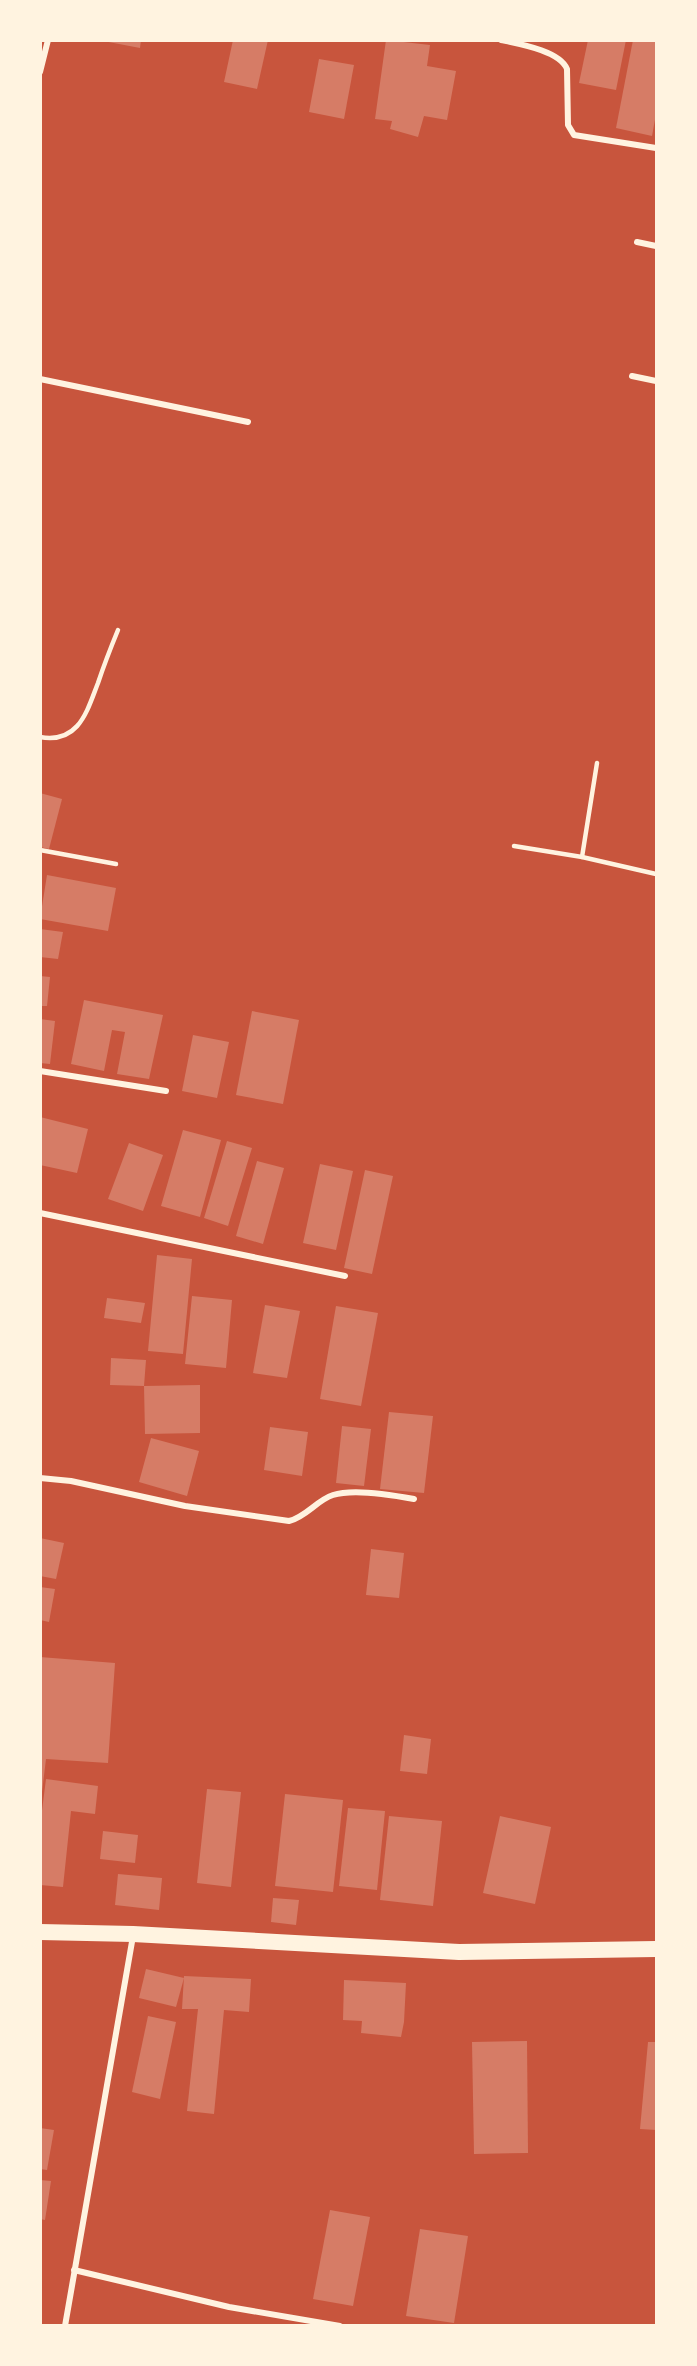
<svg xmlns="http://www.w3.org/2000/svg" width="697" height="2366" font-family="'Varela Round',sans-serif">
<rect width="100%" height="100%" fill="#c8553d"/>
<g fill="#d67c66">
<path d="M 98,40 L 141,40 L 140,48 Z"/>
<path d="M 233,40 L 268,40 L 257,89 L 224,82 Z"/>
<path d="M 386,40 L 430,45 L 427,66 L 456,71 L 447,120 L 424,116 L 418,137 L 390,129 L 392,121 L 375,119 Z"/>
<path d="M 588,40 L 626,40 L 616,90 L 579,83 Z"/>
<path d="M 633,40 L 656,40 L 656,114 L 652,136 L 616,128 Z"/>
<path d="M 319,59 L 354,65 L 344,119 L 309,112 Z"/>
<path d="M 40,793 L 62,799 L 49,849 L 40,847 Z"/>
<path d="M 47,875 L 116,888 L 108,931 L 40,919 Z"/>
<path d="M 40,929 L 63,932 L 58,959 L 40,957 Z"/>
<path d="M 40,976 L 50,977 L 47,1006 L 40,1006 Z"/>
<path d="M 84,1000 L 163,1015 L 149,1079 L 117,1074 L 125,1032 L 112,1030 L 104,1071 L 71,1064 Z"/>
<path d="M 252,1011 L 299,1020 L 283,1104 L 236,1095 Z"/>
<path d="M 40,1019 L 55,1021 L 50,1064 L 40,1063 Z"/>
<path d="M 193,1035 L 229,1042 L 217,1098 L 182,1091 Z"/>
<path d="M 40,1117 L 88,1129 L 77,1173 L 40,1165 Z"/>
<path d="M 183,1130 L 221,1140 L 200,1217 L 161,1206 Z"/>
<path d="M 227,1141 L 252,1148 L 228,1226 L 204,1218 Z"/>
<path d="M 129,1143 L 163,1155 L 143,1211 L 108,1199 Z"/>
<path d="M 257,1161 L 284,1168 L 263,1244 L 236,1236 Z"/>
<path d="M 320,1164 L 353,1171 L 336,1250 L 303,1243 Z"/>
<path d="M 365,1170 L 393,1176 L 372,1274 L 344,1268 Z"/>
<path d="M 157,1255 L 192,1259 L 183,1354 L 148,1351 Z"/>
<path d="M 192,1296 L 232,1300 L 226,1368 L 185,1364 Z"/>
<path d="M 107,1298 L 145,1303 L 141,1323 L 104,1318 Z"/>
<path d="M 265,1305 L 300,1311 L 287,1378 L 253,1373 Z"/>
<path d="M 336,1306 L 378,1313 L 361,1406 L 320,1399 Z"/>
<path d="M 111,1358 L 146,1360 L 144,1386 L 200,1385 L 200,1433 L 145,1434 L 144,1386 L 110,1385 Z"/>
<path d="M 389,1412 L 433,1416 L 424,1493 L 380,1489 Z"/>
<path d="M 342,1426 L 371,1429 L 364,1486 L 336,1483 Z"/>
<path d="M 270,1427 L 308,1432 L 302,1476 L 264,1470 Z"/>
<path d="M 151,1438 L 199,1451 L 187,1496 L 139,1482 Z"/>
<path d="M 40,1538 L 64,1543 L 56,1579 L 40,1576 Z"/>
<path d="M 371,1549 L 404,1553 L 399,1598 L 366,1595 Z"/>
<path d="M 40,1587 L 55,1589 L 49,1622 L 40,1620 Z"/>
<path d="M 40,1657 L 115,1663 L 108,1763 L 46,1759 L 42,1792 Z"/>
<path d="M 404,1735 L 431,1739 L 427,1774 L 400,1771 Z"/>
<path d="M 46,1779 L 98,1786 L 95,1814 L 71,1811 L 63,1887 L 40,1885 L 40,1826 Z"/>
<path d="M 207,1789 L 241,1792 L 231,1887 L 197,1883 Z"/>
<path d="M 285,1794 L 343,1800 L 333,1892 L 275,1886 Z"/>
<path d="M 348,1808 L 385,1811 L 377,1890 L 339,1886 Z"/>
<path d="M 389,1816 L 442,1821 L 433,1906 L 380,1900 Z"/>
<path d="M 500,1816 L 551,1827 L 535,1904 L 483,1893 Z"/>
<path d="M 103,1831 L 138,1835 L 135,1863 L 100,1859 Z"/>
<path d="M 118,1874 L 162,1878 L 159,1910 L 115,1905 Z"/>
<path d="M 273,1898 L 299,1900 L 296,1925 L 271,1922 Z"/>
<path d="M 146,1969 L 184,1978 L 176,2007 L 139,1998 Z"/>
<path d="M 184,1976 L 251,1979 L 249,2012 L 224,2010 L 214,2114 L 187,2111 L 198,2009 L 182,2009 Z"/>
<path d="M 344,1980 L 406,1983 L 404,2022 L 401,2037 L 361,2033 L 362,2021 L 343,2020 Z"/>
<path d="M 148,2016 L 176,2022 L 160,2099 L 132,2092 Z"/>
<path d="M 527,2041 L 528,2153 L 474,2154 L 472,2042 Z"/>
<path d="M 648,2042 L 656,2042 L 656,2130 L 640,2129 Z"/>
<path d="M 40,2128 L 54,2130 L 47,2170 L 40,2169 Z"/>
<path d="M 40,2180 L 51,2181 L 45,2220 L 40,2219 Z"/>
<path d="M 330,2210 L 370,2217 L 353,2306 L 313,2299 Z"/>
<path d="M 420,2229 L 468,2236 L 454,2323 L 406,2316 Z"/>
</g>
<g fill="none" stroke-linecap="round" stroke-linejoin="round">
<g stroke="#fff3e0" stroke-width="4.5">
<path d="M 40,737 C 79,744 87,711 98,683 C 104,665 111,647 118,630"/>
<path d="M 514,846 L 582,857 L 656,874"/>
<path d="M 40,850 L 116,864"/>
<path d="M 582,857 L 597,763"/>
</g>
<g stroke="#fff3e0" stroke-width="6">
<path d="M 501,40 C 520,44 560,51 567,69 L 568,125 L 574,135 L 656,148"/>
<path d="M 40,72 L 48,40"/>
<path d="M 637,242 L 656,246"/>
<path d="M 632,376 L 656,381"/>
<path d="M 40,379 L 248,422"/>
<path d="M 40,1071 L 166,1091"/>
<path d="M 40,1213 L 345,1276"/>
<path d="M 40,1478 L 71,1481 L 185,1506 L 289,1521 C 306,1517 317,1500 333,1495 C 354,1488 393,1495 414,1499"/>
<path d="M 74,2270 L 229,2307 L 340,2326"/>
<path d="M 65,2326 L 133,1936"/>
</g>
<path stroke="#fff3e0" stroke-width="16" d="M 40,1932 L 133,1934 L 459,1952 L 656,1949"/>
</g>
<rect width="697" height="2366" fill="none" stroke="#fff3e0" stroke-width="84"/>
</svg>
